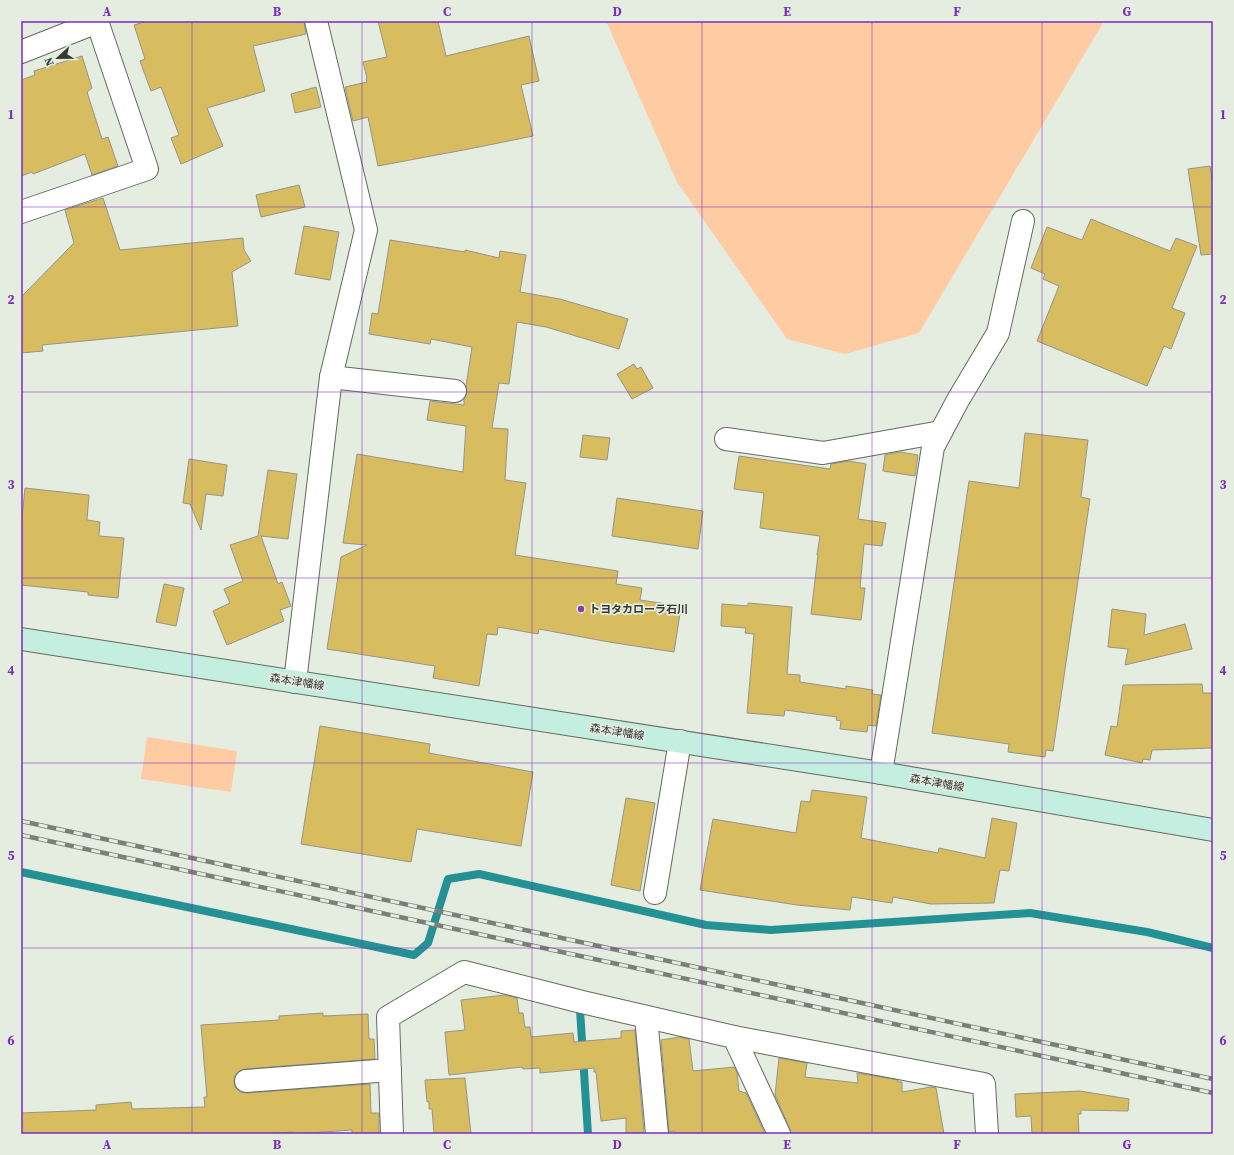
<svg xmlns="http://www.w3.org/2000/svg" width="1234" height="1155" font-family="'Source Serif 4','Noto Sans JP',serif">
<rect width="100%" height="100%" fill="#e5ece0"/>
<g fill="#fecba3">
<path d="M 606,21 L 1104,21 L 919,333 L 845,354 L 787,339 L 677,182 Z"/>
<path d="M 147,737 L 237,751 L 231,792 L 141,779 Z"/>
</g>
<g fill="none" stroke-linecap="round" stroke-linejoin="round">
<g stroke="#249295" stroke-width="8">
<path d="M 21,872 L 414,955 L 428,943 L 448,879 L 479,874 L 706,925 L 771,930 L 1030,913 L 1147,932 L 1213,948"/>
<path d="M 580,1010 L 588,1134"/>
</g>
</g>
<g fill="#d7bd5f" stroke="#979488">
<path d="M 147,21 L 304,21 L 306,34 L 253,46 L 265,91 L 207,108 L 223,146 L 181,164 L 171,138 L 179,135 L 161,87 L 151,91 L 140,61 L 145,59 L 134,25 Z"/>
<path d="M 378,21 L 438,21 L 446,56 L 529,36 L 539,81 L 521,85 L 533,136 L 474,148 L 378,166 L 368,117 L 353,121 L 345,87 L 367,82 L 366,79 L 367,78 L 363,62 L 387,57 Z"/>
<path d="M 82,56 L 92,88 L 87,92 L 102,139 L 108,137 L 118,166 L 92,175 L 85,154 L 33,174 L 32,172 L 21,176 L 21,80 L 35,75 L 34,71 Z"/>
<path d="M 316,87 L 321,107 L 295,113 L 291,94 Z"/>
<path d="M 1210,166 L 1213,186 L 1213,254 L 1201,255 L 1188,169 Z"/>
<path d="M 299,185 L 305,207 L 261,217 L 256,195 Z"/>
<path d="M 103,198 L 120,250 L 243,238 L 244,250 L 251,261 L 232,272 L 238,326 L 42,345 L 43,351 L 21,353 L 21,297 L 74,243 L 65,210 Z"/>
<path d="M 1091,219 L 1170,251 L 1176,238 L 1197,246 L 1172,308 L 1185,313 L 1171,349 L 1164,346 L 1147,386 L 1037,341 L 1059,286 L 1043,279 L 1045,274 L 1031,268 L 1047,227 L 1082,240 Z"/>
<path d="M 304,226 L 339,232 L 330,280 L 295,274 Z"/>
<path d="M 390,240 L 465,252 L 465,250 L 499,258 L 500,251 L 526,255 L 520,292 L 560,299 L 628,319 L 619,349 L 546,327 L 517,322 L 509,384 L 499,383 L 492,428 L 508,429 L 505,480 L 526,483 L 515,555 L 618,571 L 616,584 L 642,588 L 640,600 L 680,606 L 681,607 L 674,652 L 609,642 L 539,629 L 538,634 L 498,627 L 497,635 L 487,634 L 479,686 L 433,678 L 435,666 L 327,649 L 341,557 L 367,545 L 343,543 L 357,454 L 463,472 L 466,426 L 427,420 L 430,401 L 464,405 L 464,399 L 467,393 L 466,386 L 472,347 L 431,339 L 430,344 L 369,334 L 372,313 L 378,314 Z"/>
<path d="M 634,364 L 637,369 L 641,367 L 653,388 L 632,399 L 617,374 Z"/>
<path d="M 1025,433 L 1088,440 L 1081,497 L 1090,499 L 1053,751 L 1046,750 L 1045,757 L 1008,752 L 1009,744 L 932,733 L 969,481 L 1019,488 Z"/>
<path d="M 583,435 L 610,438 L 607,460 L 580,457 Z"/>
<path d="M 900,452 L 918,455 L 915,476 L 883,471 L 885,455 Z"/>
<path d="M 739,456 L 830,469 L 831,464 L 849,461 L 866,464 L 858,519 L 886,523 L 882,546 L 864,544 L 860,588 L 865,588 L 861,620 L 811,614 L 818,555 L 817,555 L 820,536 L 760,528 L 764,493 L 734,489 Z"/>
<path d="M 189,459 L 227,465 L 223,496 L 206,494 L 201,530 L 190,504 L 183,503 Z"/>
<path d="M 268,470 L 297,474 L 288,539 L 261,536 L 278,584 L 282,582 L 291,606 L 280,610 L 284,621 L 227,645 L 213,611 L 230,603 L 224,589 L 243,581 L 230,545 L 258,536 Z"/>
<path d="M 25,488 L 89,495 L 87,520 L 100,522 L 99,536 L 124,538 L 118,598 L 88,595 L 88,592 L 21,585 L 21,527 Z"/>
<path d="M 617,498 L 703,511 L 698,549 L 612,536 Z"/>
<path d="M 164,584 L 184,588 L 176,626 L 156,622 Z"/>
<path d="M 748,603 L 792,607 L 787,674 L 800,675 L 800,682 L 846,689 L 846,686 L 873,690 L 872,694 L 881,695 L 876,726 L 868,725 L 867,732 L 840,729 L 841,721 L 836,720 L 837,717 L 785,710 L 784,716 L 747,713 L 754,634 L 745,633 L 746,628 L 721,626 L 722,604 L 748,606 Z"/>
<path d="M 1112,609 L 1146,614 L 1144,635 L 1185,624 L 1192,649 L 1125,665 L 1128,649 L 1108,647 Z"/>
<path d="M 1202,684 L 1203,693 L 1213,693 L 1213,748 L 1152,750 L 1150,760 L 1143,759 L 1142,763 L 1105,755 L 1111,726 L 1117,727 L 1123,685 Z"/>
<path d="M 320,726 L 430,744 L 429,753 L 533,772 L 521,846 L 417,829 L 411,862 L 301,844 Z"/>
<path d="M 812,790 L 867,797 L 861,838 L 938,853 L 939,848 L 985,858 L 992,818 L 1017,823 L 1009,871 L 1000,870 L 994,903 L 931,904 L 893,897 L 892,903 L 852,897 L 850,910 L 797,905 L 700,890 L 713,819 L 796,833 L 801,801 L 810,802 Z"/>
<path d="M 626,798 L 655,803 L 640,891 L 611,885 Z"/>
<path d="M 505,995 L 517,998 L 519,1013 L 523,1013 L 525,1027 L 530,1027 L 531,1037 L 573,1033 L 574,1042 L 621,1038 L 621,1031 L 635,1030 L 644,1133 L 626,1133 L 626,1118 L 601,1121 L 596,1072 L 594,1072 L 594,1068 L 540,1073 L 540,1068 L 523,1069 L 522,1067 L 449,1075 L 445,1032 L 465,1030 L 461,1000 Z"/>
<path d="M 323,1013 L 323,1016 L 368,1014 L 369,1039 L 374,1039 L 375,1059 L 245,1069 L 239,1071 L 235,1075 L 234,1082 L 236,1088 L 240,1092 L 247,1093 L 370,1084 L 371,1113 L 379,1113 L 379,1133 L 352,1134 L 352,1130 L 294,1134 L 294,1132 L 263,1134 L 21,1134 L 21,1113 L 96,1110 L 96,1105 L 131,1102 L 132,1109 L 205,1107 L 204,1097 L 207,1097 L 201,1025 L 279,1020 L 279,1016 Z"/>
<path d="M 680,1037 L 689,1039 L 693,1071 L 734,1067 L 737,1072 L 739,1091 L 746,1093 L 765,1134 L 676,1134 L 675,1131 L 669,1132 L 661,1040 Z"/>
<path d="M 779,1058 L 807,1063 L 805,1077 L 858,1083 L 857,1073 L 898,1080 L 898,1082 L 902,1082 L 902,1092 L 931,1087 L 936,1088 L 944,1134 L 791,1134 L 790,1129 L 775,1095 Z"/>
<path d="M 465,1078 L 471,1134 L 434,1134 L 432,1109 L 429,1109 L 429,1101 L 427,1102 L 425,1080 Z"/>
<path d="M 1080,1091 L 1129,1099 L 1128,1111 L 1081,1110 L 1081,1114 L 1078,1114 L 1079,1134 L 1032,1134 L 1031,1116 L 1016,1117 L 1015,1094 Z"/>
</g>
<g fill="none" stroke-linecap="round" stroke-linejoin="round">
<defs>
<g id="minor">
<path d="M 21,52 L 97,22"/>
<path d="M 21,212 L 147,169 L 97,21"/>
<path d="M 331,377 L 455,391"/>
<path d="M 726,439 L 823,453 L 941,432"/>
<path d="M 295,682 L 331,377 L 366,230 L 316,21"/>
<path d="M 881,773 L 933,447 L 958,400 L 998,333 L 1023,221"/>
<path d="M 655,893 L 680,741"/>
<path d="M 646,1017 L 657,1134"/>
<path d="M 734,1037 L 984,1084 L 987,1134"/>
<path d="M 246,1081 L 390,1070"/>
<path d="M 392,1134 L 388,1017 L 464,972 L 582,1002 L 734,1037 L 779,1134"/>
</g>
<path id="secondary" d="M 21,639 L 881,773 L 1213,830"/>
</defs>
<use href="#minor" stroke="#656a60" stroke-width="24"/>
<use href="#secondary" stroke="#656a60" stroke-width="24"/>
<use href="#minor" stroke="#fff" stroke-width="22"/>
<use href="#secondary" stroke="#c4eedf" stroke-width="22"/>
<defs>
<g id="rail">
<path d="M 21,821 L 1213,1079"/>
<path d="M 21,835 L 1213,1093"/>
</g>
</defs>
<use href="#rail" stroke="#7b7f78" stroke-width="4.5"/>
<use href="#rail" stroke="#e5ece0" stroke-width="3" stroke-dasharray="9" stroke-linecap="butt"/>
</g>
<path fill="none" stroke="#7b2cbf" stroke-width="1" stroke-opacity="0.55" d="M 192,21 L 192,1134M 362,21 L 362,1134M 532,21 L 532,1134M 702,21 L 702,1134M 872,21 L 872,1134M 1042,21 L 1042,1134M 21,207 L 1213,207M 21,392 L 1213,392M 21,578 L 1213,578M 21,763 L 1213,763M 21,948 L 1213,948"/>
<circle fill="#8c3bab" stroke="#e5ece0" stroke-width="1.5" cx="581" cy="609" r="4"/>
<g text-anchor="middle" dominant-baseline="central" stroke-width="3.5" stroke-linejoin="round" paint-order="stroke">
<g font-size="11" font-weight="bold" fill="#363834" stroke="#e5ece0" text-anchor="start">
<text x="589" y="609">トヨタカローラ石川</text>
</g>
<g font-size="11" fill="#363834" stroke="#e5ece0">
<text transform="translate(297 682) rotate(9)">森本津幡線</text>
<text transform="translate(617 732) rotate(9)">森本津幡線</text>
<text transform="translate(937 783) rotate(10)">森本津幡線</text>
</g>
</g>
<rect width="1234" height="1155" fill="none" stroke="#e5ece0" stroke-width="44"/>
<g transform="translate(58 58) rotate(248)" stroke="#e5ece0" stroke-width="3" paint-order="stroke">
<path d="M0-3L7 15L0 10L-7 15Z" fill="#363834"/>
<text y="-6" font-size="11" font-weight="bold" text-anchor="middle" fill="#363834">N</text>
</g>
<rect x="22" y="22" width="1190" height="1111" fill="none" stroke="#7b2cbf" stroke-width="1.5"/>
<g font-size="13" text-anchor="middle" font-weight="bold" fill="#7b2cbf">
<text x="107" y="16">A</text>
<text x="277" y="16">B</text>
<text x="447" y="16">C</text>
<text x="617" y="16">D</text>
<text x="787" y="16">E</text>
<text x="957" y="16">F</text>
<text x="1127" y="16">G</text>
<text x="11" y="119">1</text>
<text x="1223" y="119">1</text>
<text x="11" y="304">2</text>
<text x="1223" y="304">2</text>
<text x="11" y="489">3</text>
<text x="1223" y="489">3</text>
<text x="11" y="675">4</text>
<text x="1223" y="675">4</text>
<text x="11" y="860">5</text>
<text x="1223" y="860">5</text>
<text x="11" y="1045">6</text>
<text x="1223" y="1045">6</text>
<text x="107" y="1149">A</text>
<text x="277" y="1149">B</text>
<text x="447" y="1149">C</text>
<text x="617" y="1149">D</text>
<text x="787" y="1149">E</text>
<text x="957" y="1149">F</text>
<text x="1127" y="1149">G</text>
</g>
</svg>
